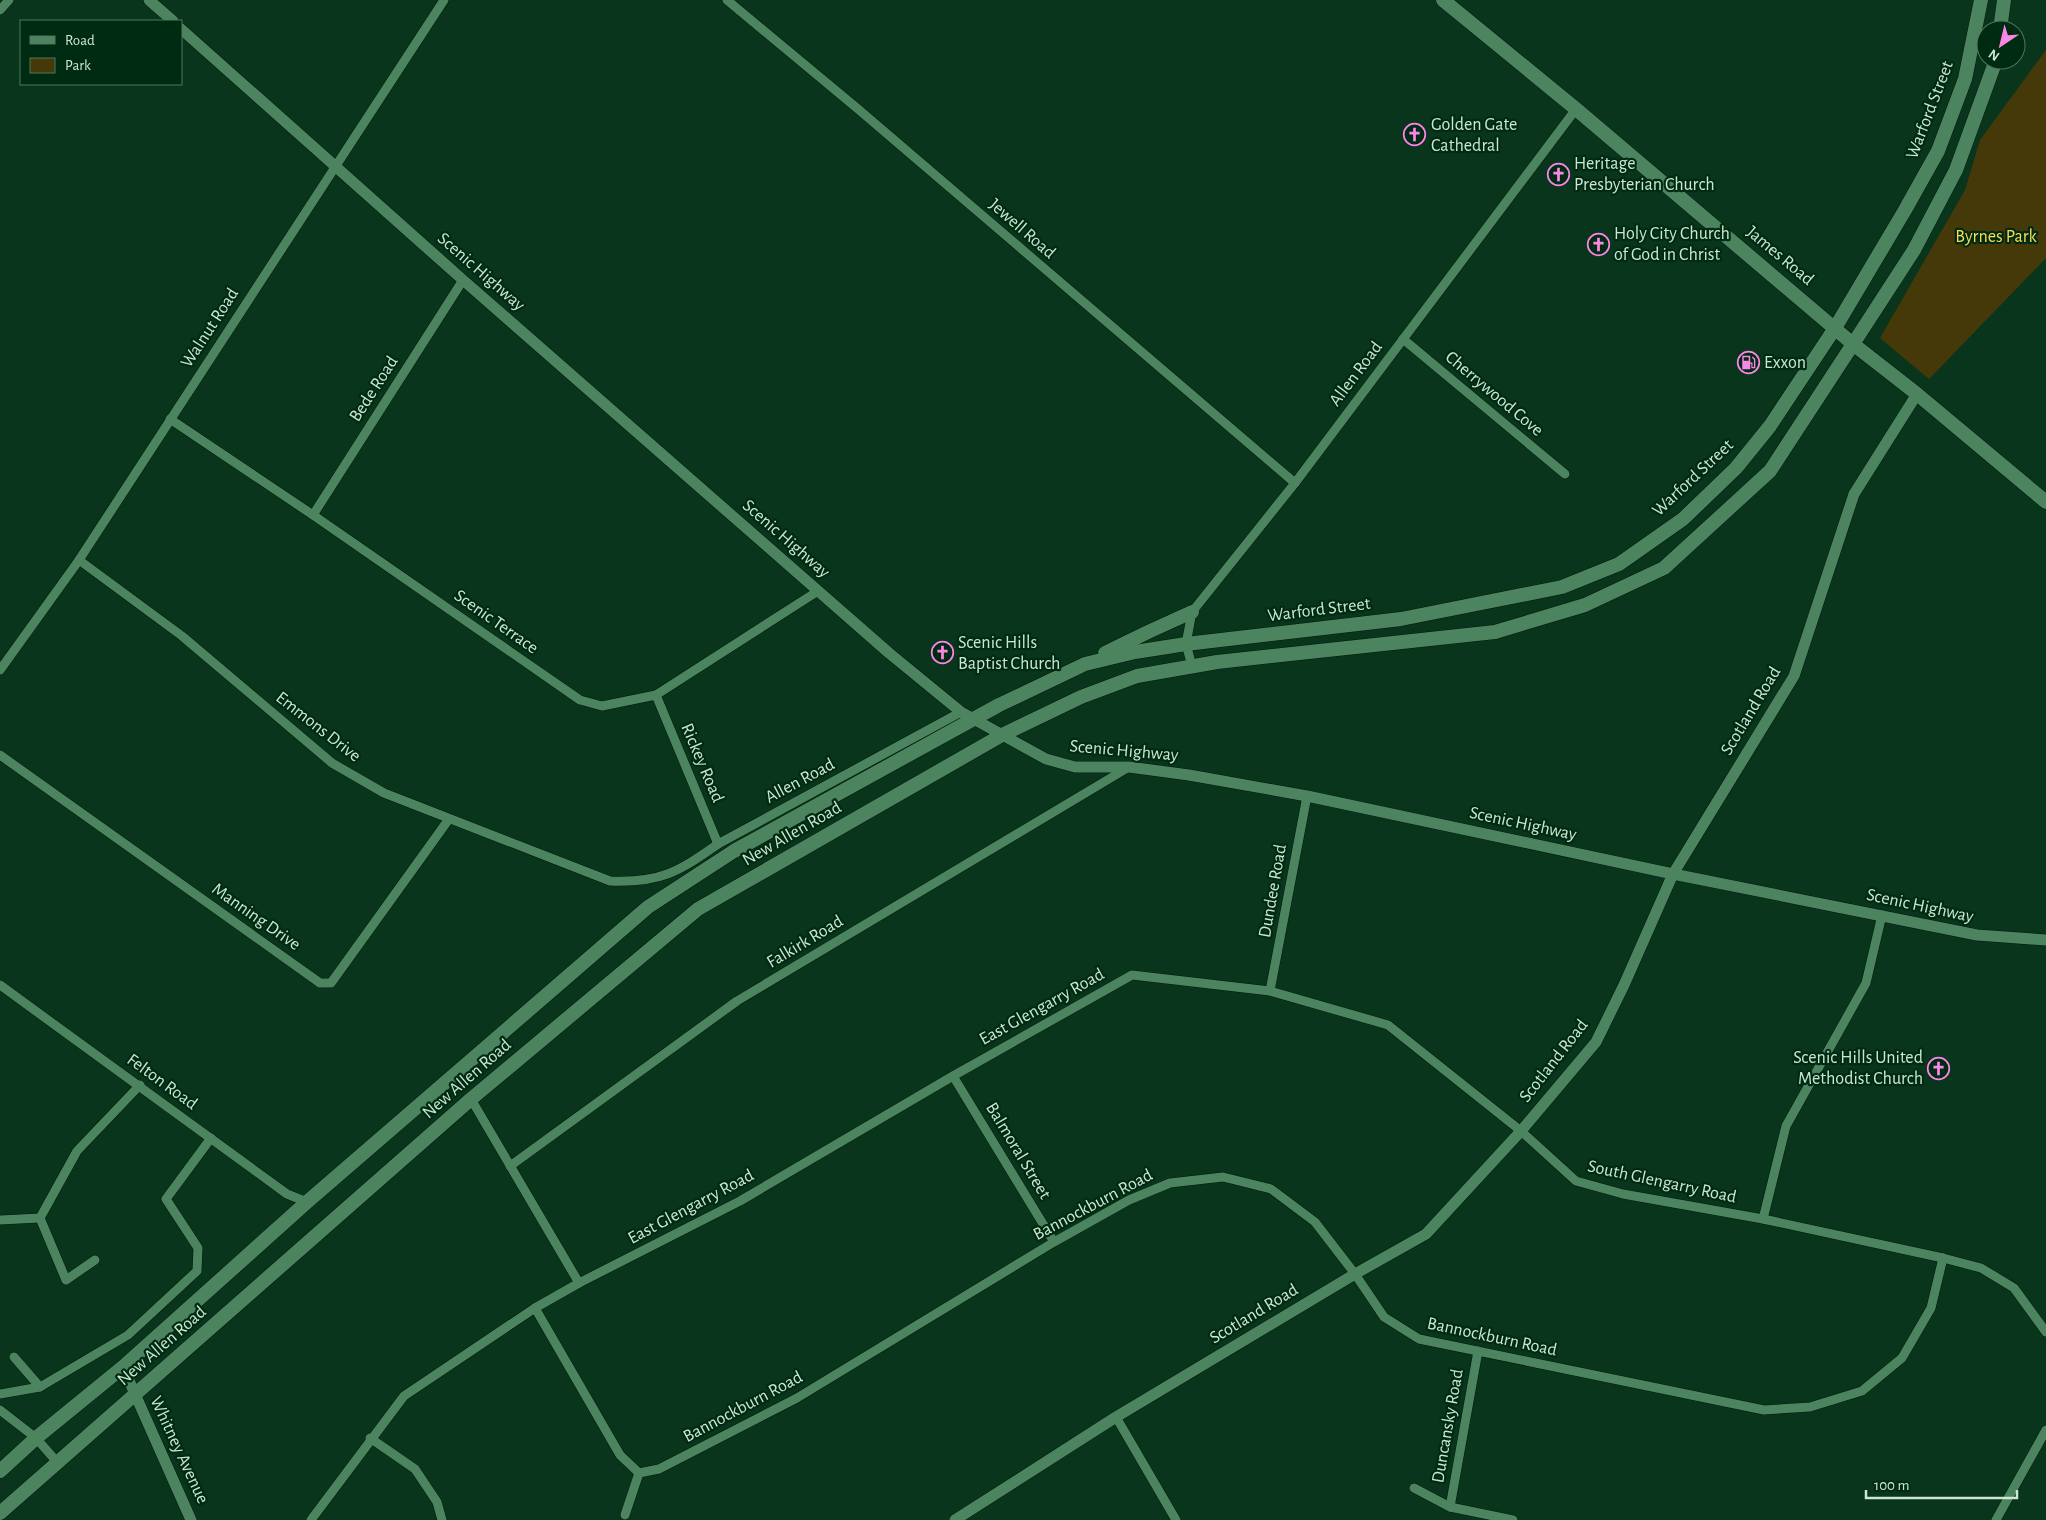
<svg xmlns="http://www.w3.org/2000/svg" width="2046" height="1520" font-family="'Alegreya Sans',sans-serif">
<rect width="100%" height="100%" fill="#0a351d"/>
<path fill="#453909" d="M 2046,50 L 2046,258 L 1929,379 L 1880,338 L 1965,190 L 1980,140 Z"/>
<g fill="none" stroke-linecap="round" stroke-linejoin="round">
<defs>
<g id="minor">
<path d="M 727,0 L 858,109 L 1295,483"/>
<path d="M 0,10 L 9,0"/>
<path d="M 1403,339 L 1565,474"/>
<path d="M 170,419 L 313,515 L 580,700 L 602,706 L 656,695 L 818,591"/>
<path d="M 313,515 L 463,280"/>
<path d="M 79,560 L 182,636 L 332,763 L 384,793 L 610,881 C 661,883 678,872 718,844 L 961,712"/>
<path d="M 1192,666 L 1186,644 L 1192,612 L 1295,483 L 1576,109"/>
<path d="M 0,670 L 79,560 L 444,0"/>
<path d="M 656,695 L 718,844"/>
<path d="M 0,755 L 320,983 L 331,983 L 449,819"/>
<path d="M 0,985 L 287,1194 L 307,1202"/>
<path d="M 1270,991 L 1307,796"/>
<path d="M 953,1076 L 1054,1242"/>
<path d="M 471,1099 L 579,1283"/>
<path d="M 510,1166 L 737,1001 L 1129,767"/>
<path d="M 40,1218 L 77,1151 L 140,1085"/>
<path d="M 40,1218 L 66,1280 L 95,1260"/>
<path d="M 1763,1219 L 1786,1126 L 1866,983 L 1882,915"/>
<path d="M 0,1220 L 40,1218"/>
<path d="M 535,1308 L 620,1455 L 639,1473 L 625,1515"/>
<path d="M 14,1357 L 40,1387"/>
<path d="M 0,1394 L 40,1387 L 128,1335 L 197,1271 L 198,1248 L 166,1199 L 211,1138"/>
<path d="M 0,1410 L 36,1438 L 57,1462"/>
<path d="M 1116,1417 L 1176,1520"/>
<path d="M 370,1438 L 415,1469 L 437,1502 L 442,1520"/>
<path d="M 639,1473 L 659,1469 L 797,1398 L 1054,1242 L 1129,1200 L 1170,1183 L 1223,1177 L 1271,1189 L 1315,1222 L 1355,1274 L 1384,1317 L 1419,1339 L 1764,1410 L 1810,1407 L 1862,1391 L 1902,1358 L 1931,1308 L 1943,1258"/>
<path d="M 1414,1488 L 1450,1507 L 1513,1520"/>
<path d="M 1450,1507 L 1478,1351"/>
<path d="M 311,1520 L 404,1396 L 535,1308 L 579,1283 L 740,1201 L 953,1076 L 1132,975 L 1270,991 L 1388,1025 L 1521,1131 L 1576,1181 L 1623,1194 L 1763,1219 L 1943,1258 L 1981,1268 L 2014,1288 L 2046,1332"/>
<path d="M 1996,1520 L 2046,1430"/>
</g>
<g id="tertiary">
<path d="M 149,0 L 173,21"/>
<path d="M 181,29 L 463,280 L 889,653 L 961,712 L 1046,759 L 1075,767 L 1129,767 L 1189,775 L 1307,796 L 1673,874 L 1977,935 L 2046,940"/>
<path d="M 123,1367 L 191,1520"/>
<path d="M 955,1520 L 1116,1417 L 1355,1274 L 1426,1234 L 1521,1131 L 1596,1042 L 1624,985 L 1673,874 L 1794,676 L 1854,494 L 1917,394"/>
</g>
<g id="secondary">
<path d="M 1443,0 L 1576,109 L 1853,344 L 1917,394 L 2046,502"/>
<path d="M 2000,30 L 2004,0"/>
<path d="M 1105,653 L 1148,632 L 1192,612"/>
<path d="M 0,1471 L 36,1438 L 123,1367 L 307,1202 L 648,907 L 734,851 L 999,705 L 1085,664 L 1135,652 L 1186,644 L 1401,619 L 1562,587 L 1619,564 L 1683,519 L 1736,468 L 1770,426 L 1835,328 L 1905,210 L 1938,151 L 1965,79 L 1981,0"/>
<path d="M 0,1513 L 471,1099 L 698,909 L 1002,735 L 1081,697 L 1137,676 L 1217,662 L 1495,632 L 1585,605 L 1664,568 L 1770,471 L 1853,344 L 1914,250 L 1956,170 L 1996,60"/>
</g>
</defs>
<use href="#minor" stroke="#001b0a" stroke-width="10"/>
<use href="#tertiary" stroke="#001b0a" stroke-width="12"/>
<use href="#secondary" stroke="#001b0a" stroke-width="15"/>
<use href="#minor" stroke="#4d8460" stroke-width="9"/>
<use href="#tertiary" stroke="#4d8460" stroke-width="11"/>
<use href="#secondary" stroke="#4d8460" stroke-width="14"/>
</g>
<defs>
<symbol id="church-ring" viewBox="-11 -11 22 22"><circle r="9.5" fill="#002b13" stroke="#fa87e6" stroke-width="1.5"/><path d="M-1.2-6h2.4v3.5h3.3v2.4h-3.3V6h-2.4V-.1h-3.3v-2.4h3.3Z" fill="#fa87e6"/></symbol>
<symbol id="fuel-ring" viewBox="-11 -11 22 22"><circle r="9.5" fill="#002b13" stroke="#fa87e6" stroke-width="1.5"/><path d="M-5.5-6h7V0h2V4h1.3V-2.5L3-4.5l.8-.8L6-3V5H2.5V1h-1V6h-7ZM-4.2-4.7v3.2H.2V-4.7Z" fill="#fa87e6"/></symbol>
</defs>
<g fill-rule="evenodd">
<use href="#church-ring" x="1402" y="122" width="25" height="25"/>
<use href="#church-ring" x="1546" y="162" width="25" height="25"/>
<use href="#church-ring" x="1586" y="232" width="25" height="25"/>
<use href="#fuel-ring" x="1736" y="350" width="25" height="25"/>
<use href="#church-ring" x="930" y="640" width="25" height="25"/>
<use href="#church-ring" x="1926" y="1056" width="25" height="25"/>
</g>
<g text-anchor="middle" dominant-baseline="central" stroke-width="4.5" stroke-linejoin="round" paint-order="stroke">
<g font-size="18" fill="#cbe7d2" stroke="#002b13">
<text transform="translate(1930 110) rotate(-69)">Warford Street</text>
<text transform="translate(1022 229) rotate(41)">Jewell Road</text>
<text transform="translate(1780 256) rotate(40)">James Road</text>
<text transform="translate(481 272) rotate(41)">Scenic Highway</text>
<text transform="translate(210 328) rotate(-57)">Walnut Road</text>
<text transform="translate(1356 374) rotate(-53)">Allen Road</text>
<text transform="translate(374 389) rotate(-57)">Bede Road</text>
<text transform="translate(1494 394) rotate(40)">Cherrywood Cove</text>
<text transform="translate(1693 478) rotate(-43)">Warford Street</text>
<text transform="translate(786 539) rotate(41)">Scenic Highway</text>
<text transform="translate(1319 610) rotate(-7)">Warford Street</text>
<text transform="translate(496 622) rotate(35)">Scenic Terrace</text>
<text transform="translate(1751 711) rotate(-59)">Scotland Road</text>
<text transform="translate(318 727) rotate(38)">Emmons Drive</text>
<text transform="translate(1124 751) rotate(5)">Scenic Highway</text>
<text transform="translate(702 763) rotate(67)">Rickey Road</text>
<text transform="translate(800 781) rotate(-28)">Allen Road</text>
<text transform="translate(1523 824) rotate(12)">Scenic Highway</text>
<text transform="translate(792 834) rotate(-30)">New Allen Road</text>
<text transform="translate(1273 891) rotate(-80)">Dundee Road</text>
<text transform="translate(1920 906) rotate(12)">Scenic Highway</text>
<text transform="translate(256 917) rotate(35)">Manning Drive</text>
<text transform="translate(805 942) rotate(-31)">Falkirk Road</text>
<text transform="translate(1042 1007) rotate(-29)">East Glengarry Road</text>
<text transform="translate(1554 1061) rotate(-52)">Scotland Road</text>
<text transform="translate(467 1079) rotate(-41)">New Allen Road</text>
<text transform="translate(162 1082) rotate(36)">Felton Road</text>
<text transform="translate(1018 1151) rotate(59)">Balmoral Street</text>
<text transform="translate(1662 1182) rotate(12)">South Glengarry Road</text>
<text transform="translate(1093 1205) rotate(-28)">Bannockburn Road</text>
<text transform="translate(691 1207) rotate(-28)">East Glengarry Road</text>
<text transform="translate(1254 1314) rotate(-31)">Scotland Road</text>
<text transform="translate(1492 1337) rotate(12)">Bannockburn Road</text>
<text transform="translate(162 1346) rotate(-41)">New Allen Road</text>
<text transform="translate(743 1407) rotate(-28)">Bannockburn Road</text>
<text transform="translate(1448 1426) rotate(-80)">Duncansky Road</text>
<text transform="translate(179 1450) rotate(65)">Whitney Avenue</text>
</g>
<g font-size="18" fill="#cbe7d2" stroke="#002b13" text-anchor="start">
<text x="1431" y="125">Golden Gate<tspan x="1431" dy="21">Cathedral</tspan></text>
<text x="1574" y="164">Heritage<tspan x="1574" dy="21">Presbyterian Church</tspan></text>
<text x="1614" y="234">Holy City Church<tspan x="1614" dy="21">of God in Christ</tspan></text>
<text x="1764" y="363">Exxon</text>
<text x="958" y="643">Scenic Hills<tspan x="958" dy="21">Baptist Church</tspan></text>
<text x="1923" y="1058" text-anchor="end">Scenic Hills United<tspan x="1923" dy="21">Methodist Church</tspan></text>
</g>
<g font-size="18" fill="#fdd955" stroke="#002b13">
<text x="1996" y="237">Byrnes Park</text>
</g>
</g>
<rect x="20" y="20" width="162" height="65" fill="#002b13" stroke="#51765f"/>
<rect x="30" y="36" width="25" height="8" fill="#4d8460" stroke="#51765f"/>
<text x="65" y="45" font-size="15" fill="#cbe7d2">Road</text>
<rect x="30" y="58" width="25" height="15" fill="#453909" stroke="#51765f"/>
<text x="65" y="70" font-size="15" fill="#cbe7d2">Park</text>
<g transform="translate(2001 45) rotate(215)"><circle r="24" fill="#002b13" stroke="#51765f"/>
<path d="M0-4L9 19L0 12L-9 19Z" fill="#fa87e6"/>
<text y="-8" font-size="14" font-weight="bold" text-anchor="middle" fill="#cbe7d2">N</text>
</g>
<path d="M1866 1490v8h151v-8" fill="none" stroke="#cbe7d2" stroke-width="2.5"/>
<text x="1874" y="1490" font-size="15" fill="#cbe7d2" stroke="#002b13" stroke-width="4" paint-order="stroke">100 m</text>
</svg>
